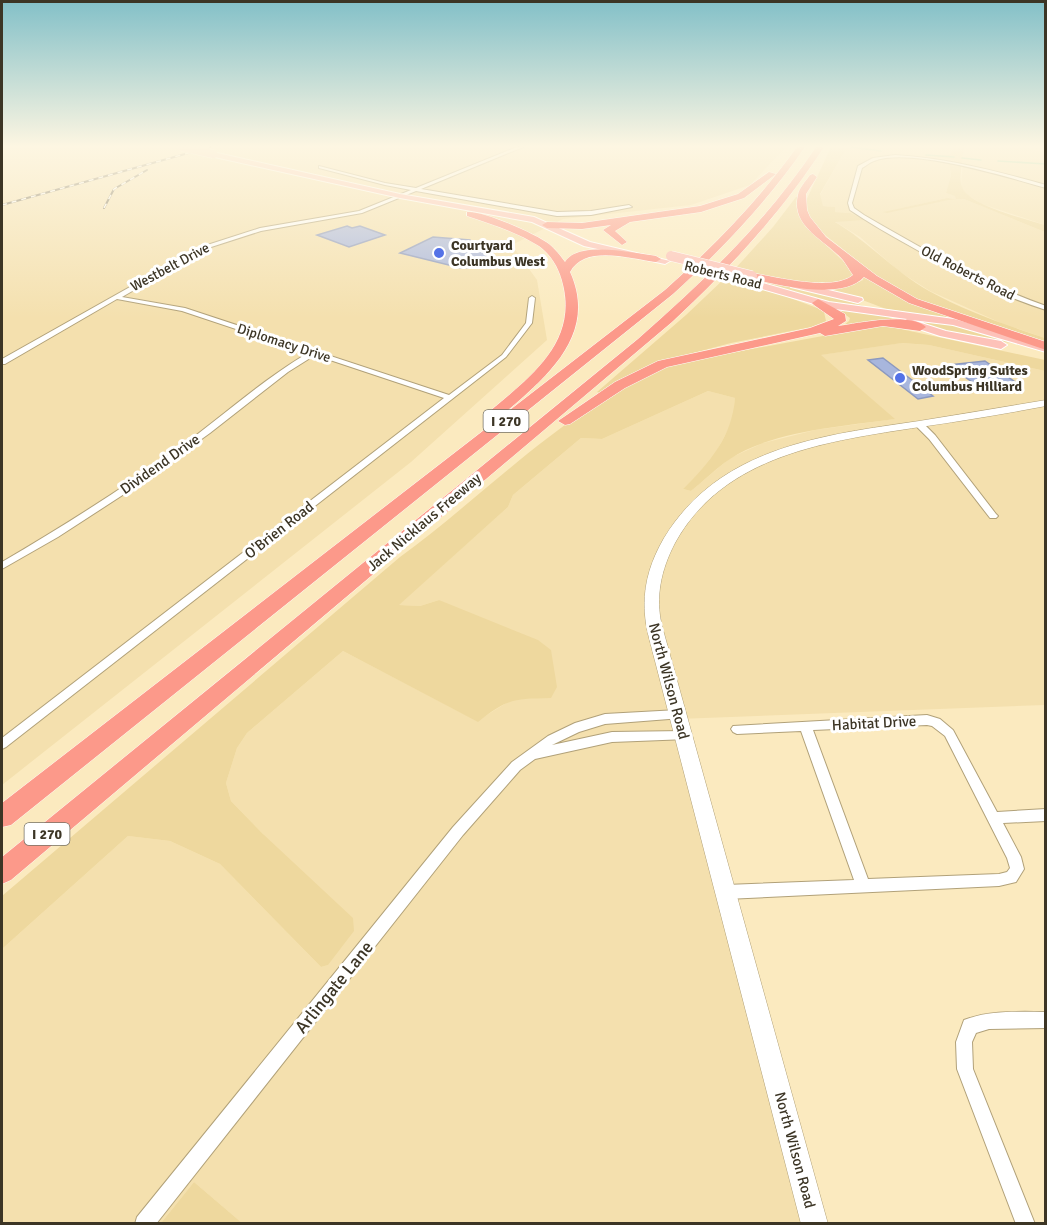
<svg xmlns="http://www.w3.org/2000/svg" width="1047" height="1225" font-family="Signika,sans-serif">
<rect width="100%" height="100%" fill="#fbeabf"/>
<g fill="#f4e0ae">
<path d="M 2,147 L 786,147 L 750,185 L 691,205 L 563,219 L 512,245 L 537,280 L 547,340 L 411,462 L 2,785 Z"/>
<path d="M 857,147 L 953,147 L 950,155 L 923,155 L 954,160 L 949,165 L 951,175 L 946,193 L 956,196 L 956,199 L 947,198 L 884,212 L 949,200 L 964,199 L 1045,232 L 1045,338 L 1001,323 L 930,291 L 900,272 L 860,237 L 834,221 L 863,220 L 851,213 L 834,212 L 835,207 L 823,206 L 820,198 L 820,195 L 846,149 L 862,148 Z"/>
<path d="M 965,147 L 1024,147 L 1045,153 L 1045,225 L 982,204 L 966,194 L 961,187 L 963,159 L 983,161 L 962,157 Z"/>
<path d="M 901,343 L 929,345 L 1045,371 L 1045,705 L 678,719 L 818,1223 L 242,1223 L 194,1182 L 161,1223 L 2,1223 L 2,949 L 128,836 L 170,841 L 220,864 L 321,967 L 328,965 L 263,834 L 231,801 L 226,783 L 237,748 L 247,733 L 343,651 L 477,721 L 513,699 L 551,697 L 439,600 L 420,606 L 398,605 L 508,507 L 513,495 L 581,438 L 602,439 L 708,391 L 735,398 L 734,418 L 712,460 L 683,489 L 691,491 L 730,458 L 763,443 L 815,430 L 894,419 L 820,355 Z"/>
</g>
<g fill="#eed89e">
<path d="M 831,147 L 884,151 L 846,149 L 820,194 L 823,206 L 835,207 L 835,212 L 851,213 L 865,220 L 835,222 C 869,242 895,272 929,291 C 965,311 1006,325 1045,338 L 1045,343 L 919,301 L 887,284 L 815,227 L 806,212 L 805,203 Z"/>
<path d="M 953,147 L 965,147 L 962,157 L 984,161 L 963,159 C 961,167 959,180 962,187 C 969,206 1027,219 1045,225 L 1045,232 L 964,199 L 949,200 L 887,213 L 883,212 L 947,198 L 956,199 L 955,196 L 946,193 L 951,175 L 949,164 L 954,160 L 922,155 L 950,155 Z"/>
<path d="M 796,197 L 799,197 L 800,215 L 805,226 L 854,271 L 852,280 C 813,287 773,279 734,270 L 773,227 Z"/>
<path d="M 864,274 L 959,320 L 886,309 L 852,296 L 824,288 L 850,286 L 863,280 Z"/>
<path d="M 747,277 L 820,292 L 867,307 L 832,303 L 747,279 Z"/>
<path d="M 725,278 L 761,287 L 817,308 L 824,312 L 826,321 L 811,327 L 731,343 L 663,361 L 600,393 L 597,392 L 686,315 Z"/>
<path d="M 839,310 L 882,314 L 897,321 L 843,326 L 849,321 L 850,318 Z"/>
<path d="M 901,316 L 960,325 L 1028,346 L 964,335 L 936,329 Z"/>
<path d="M 882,325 L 1045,360 L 1045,371 L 929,345 L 902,343 L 821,355 L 895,419 C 846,426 771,431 730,459 C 716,468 704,481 691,491 L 683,489 C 710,462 732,437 735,398 L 708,391 L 602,439 L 581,438 L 513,495 L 508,507 L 399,605 L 420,606 L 439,600 L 538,640 L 551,650 L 557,687 L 551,698 C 514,699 508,698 478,722 L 343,651 L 247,733 L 237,748 L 226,783 L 231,801 L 263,834 L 353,918 L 354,931 L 328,965 L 321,967 L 220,864 L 170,841 L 128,836 L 2,949 L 2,896 L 400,557 C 487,494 575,398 677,363 Z"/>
<path d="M 194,1182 L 242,1223 L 161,1223 Z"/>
</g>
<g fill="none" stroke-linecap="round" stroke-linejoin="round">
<g stroke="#8bd299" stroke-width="1.5">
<path d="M 851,147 L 881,151"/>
<path d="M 926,155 L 954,157"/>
<path d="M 962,158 L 981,160"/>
<path d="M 998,161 L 1046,164"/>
</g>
</g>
<g fill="#a8b6dd" stroke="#8c99bf" stroke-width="1.5">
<path d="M 347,226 L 352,228 L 360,226 L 385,235 L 349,247 L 317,235 Z"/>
<path d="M 433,237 L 470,240 L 472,248 L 487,252 L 494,266 L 461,268 L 400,253 Z"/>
<path d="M 883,358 L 933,396 L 918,399 L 868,360 Z"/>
<path d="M 985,361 L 1018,384 L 982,389 L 948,365 Z"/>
</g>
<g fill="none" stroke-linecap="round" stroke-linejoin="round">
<defs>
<g id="minor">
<path d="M 517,147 L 523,147 L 421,189 L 557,212 L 591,211 L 629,205 L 632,207 L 591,215 L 557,216 L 416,191 L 362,213 L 261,231 L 205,249 L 122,297 L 185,308 L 449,395 L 502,355 L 526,323 L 529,298 L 532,296 L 535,298 L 532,323 L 506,357 L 6,747 L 2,749 L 2,738 L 444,398 L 315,355 L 288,372 L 210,433 L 135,487 L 58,537 L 2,569 L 2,562 C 62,527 122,489 179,448 C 222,417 262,380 308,353 L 182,311 L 117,299 L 5,364 L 2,364 L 2,359 L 201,247 L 260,228 L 359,211 L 411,190 L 385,185 L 319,168 L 319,166 L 385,183 L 416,188 Z"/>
<path d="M 895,155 C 947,158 996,171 1046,185 L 1046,188 C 1007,177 910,147 874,161 C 870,162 866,166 862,168 L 852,203 L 854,208 L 864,215 C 923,249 981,283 1046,306 L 1046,310 C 998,295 954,271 910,246 C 890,235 869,223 850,210 L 848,203 L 858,166 L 873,158 Z"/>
<path d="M 916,422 L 922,422 L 935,435 L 996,514 L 998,516 L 996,518 L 990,518 L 929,439 L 916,426 Z"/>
<path d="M 678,710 L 682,712 L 684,715 L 682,718 L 605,724 L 579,732 L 552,745 L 612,732 L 684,731 L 688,733 L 690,736 L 688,739 L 612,742 L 535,759 L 520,770 L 463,835 L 156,1224 L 135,1224 L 137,1217 L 453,827 L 512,762 L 548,736 L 575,723 L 605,714 Z"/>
<path d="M 927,715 L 940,719 L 953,730 L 997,812 L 1046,809 L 1046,821 L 1003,823 L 1021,857 L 1024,869 L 1016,882 L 999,886 L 726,899 L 721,897 L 719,892 L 721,887 L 726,885 L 854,880 L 801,731 L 737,734 L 733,732 L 731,729 L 733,726 ZM 927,725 L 932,726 L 945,736 L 1007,858 L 1010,868 L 1007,872 L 999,874 L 868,879 L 813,730 Z"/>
<path d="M 1046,1012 L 1046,1028 L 989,1029 L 976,1033 L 972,1042 L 973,1069 L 1035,1224 L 1016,1224 L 957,1069 L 956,1042 L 964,1020 C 990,1010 1018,1012 1046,1012 Z"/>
</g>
<path id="secondary" d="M 1046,400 L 1046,406 C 1004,414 962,421 920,427 C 829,441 724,454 675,543 C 661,570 655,597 662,626 L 828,1224 L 801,1224 L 648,634 C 640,599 646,569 664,538 C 719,447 823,435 919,421 C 962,414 1004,407 1046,400 Z"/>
<g id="primary">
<path d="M 213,152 L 400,194 L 534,217 L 590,242 L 670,261 L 665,264 L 584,246 L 532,222 L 400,198 L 210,156 Z"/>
<path d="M 745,278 L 829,302 L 954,319 L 1046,345 L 1046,352 L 953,325 L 912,320 L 946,331 L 1001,341 L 1007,345 L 1001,349 L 940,336 L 904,324 L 902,322 L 907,319 L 828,308 L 741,283 L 741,279 Z"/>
<path d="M 795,282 L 862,298 L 863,300 L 858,303 L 791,287 L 791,283 Z"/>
</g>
<g id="motorway">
<path d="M 797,147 L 805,147 C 767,202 722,249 673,294 L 11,825 L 2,827 L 2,803 L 665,290 C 714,246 759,200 797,147 Z"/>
<path d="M 816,147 L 824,147 C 781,213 730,268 672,322 L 11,880 L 2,884 L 2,857 L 638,339 C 704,281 767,221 816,147 Z"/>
<path d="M 769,172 L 776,174 L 744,198 L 701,212 L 630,222 L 615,231 L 627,242 L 622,245 L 603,230 L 611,225 L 582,229 L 547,228 L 542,225 L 547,222 L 582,223 L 700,206 L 738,194 Z"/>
<path d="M 813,174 L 817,177 L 806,194 L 807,210 L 810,217 L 826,237 L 877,276 L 917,299 L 1046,342 L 1046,350 L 909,303 L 864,277 C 842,301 777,285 748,278 L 746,276 L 752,273 C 777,277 833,292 853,275 C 850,271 846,264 843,260 C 827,241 790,227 798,195 C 799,188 806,181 810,175 Z"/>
<path d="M 467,212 C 482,210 536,234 549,244 C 555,249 560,255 565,262 C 578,240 634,253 656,256 L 661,259 L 656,262 C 630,259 585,244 570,272 C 599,336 544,379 500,417 L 490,417 L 488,414 L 490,411 C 528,379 575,345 564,289 C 561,272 553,256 539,246 C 517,232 491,224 467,216 Z"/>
<path d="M 818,299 L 845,314 L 846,321 L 838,326 C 859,323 910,312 926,327 L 920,331 L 883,326 L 825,336 L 820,333 L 667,367 L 625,388 L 570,424 L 565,425 L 558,421 L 615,382 L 658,361 L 810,328 L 834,319 L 814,305 L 812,303 Z"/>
</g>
</defs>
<use href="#minor" stroke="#b1a179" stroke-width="2"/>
<use href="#secondary" stroke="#b1a179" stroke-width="1"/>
<use href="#primary" stroke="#fff" stroke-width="2"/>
<use href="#motorway" stroke="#fff" stroke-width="1"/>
<use href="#minor" fill="#fff" fill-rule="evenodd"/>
<use href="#secondary" fill="#fff" fill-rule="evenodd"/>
<use href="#primary" fill="#fdc2b9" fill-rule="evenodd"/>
<use href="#motorway" fill="#fc998a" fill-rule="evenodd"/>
<defs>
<g id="rail">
<path d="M 2,205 L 210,147"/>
<path d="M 104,208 L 114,189 L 147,170"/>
</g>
</defs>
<use href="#rail" stroke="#69604a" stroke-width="2"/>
<use href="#rail" stroke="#fff" stroke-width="1.5" stroke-dasharray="5" stroke-linecap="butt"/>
<defs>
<path id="primary-bridge-far1" d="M 182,147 L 213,154"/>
<path id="primary-bridge" d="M 671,256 L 752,276"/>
</defs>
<use href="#primary-bridge-far1" stroke="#fff" stroke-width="9" stroke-linecap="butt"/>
<use href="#primary-bridge" stroke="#fff" stroke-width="11" stroke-linecap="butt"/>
<use href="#primary-bridge-far1" stroke="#fdc2b9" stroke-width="8"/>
<use href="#primary-bridge" stroke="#fdc2b9" stroke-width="10"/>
</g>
<linearGradient id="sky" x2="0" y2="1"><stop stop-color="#83c0c8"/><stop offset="0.46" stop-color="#fdf6e2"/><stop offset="1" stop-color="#fdf6e2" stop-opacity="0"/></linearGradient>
<rect width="1047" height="318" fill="url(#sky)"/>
<g fill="#5472e7" stroke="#fff" stroke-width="2">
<circle cx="439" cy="253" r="6"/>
<circle cx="900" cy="378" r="6"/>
</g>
<g text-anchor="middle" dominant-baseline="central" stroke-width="6" stroke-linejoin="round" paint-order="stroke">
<g font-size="14" font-weight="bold" fill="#3c3525" stroke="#fff" text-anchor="start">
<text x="451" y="245">Courtyard<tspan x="451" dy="16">Columbus West</tspan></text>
<text x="912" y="370">WoodSpring Suites<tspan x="912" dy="16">Columbus Hilliard</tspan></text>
</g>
<g font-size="14" fill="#3c3525" stroke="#fff">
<text transform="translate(170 267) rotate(-28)">Westbelt Drive</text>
<text transform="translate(968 273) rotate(27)">Old Roberts Road</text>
<text transform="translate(723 275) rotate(14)">Roberts Road</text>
<text transform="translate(284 343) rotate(18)">Diplomacy Drive</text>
</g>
<g fill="#fff" stroke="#767266" stroke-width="1.5">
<rect x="483.5" y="410" width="45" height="22" rx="4.5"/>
<rect x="24.5" y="823" width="45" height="22" rx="4.5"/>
</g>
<g font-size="14" font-weight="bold" fill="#3c3525">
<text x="506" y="421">I 270</text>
<text x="47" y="834">I 270</text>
</g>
<g font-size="15" fill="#3c3525" stroke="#fff">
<text transform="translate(160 464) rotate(-35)">Dividend Drive</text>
<text transform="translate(424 522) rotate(-40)">Jack Nicklaus Freeway</text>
<text transform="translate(279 530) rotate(-38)">O'Brien Road</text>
<text transform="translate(669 681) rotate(75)">North Wilson Road</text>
<text transform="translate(874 723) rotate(-3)">Habitat Drive</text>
<text transform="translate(795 1150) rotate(75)">North Wilson Road</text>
</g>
<g font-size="18" fill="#3c3525" stroke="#fff">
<text transform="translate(334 987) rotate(-51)">Arlingate Lane</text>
</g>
</g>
<rect width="1047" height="1225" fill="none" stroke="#3c3525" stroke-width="6"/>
</svg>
